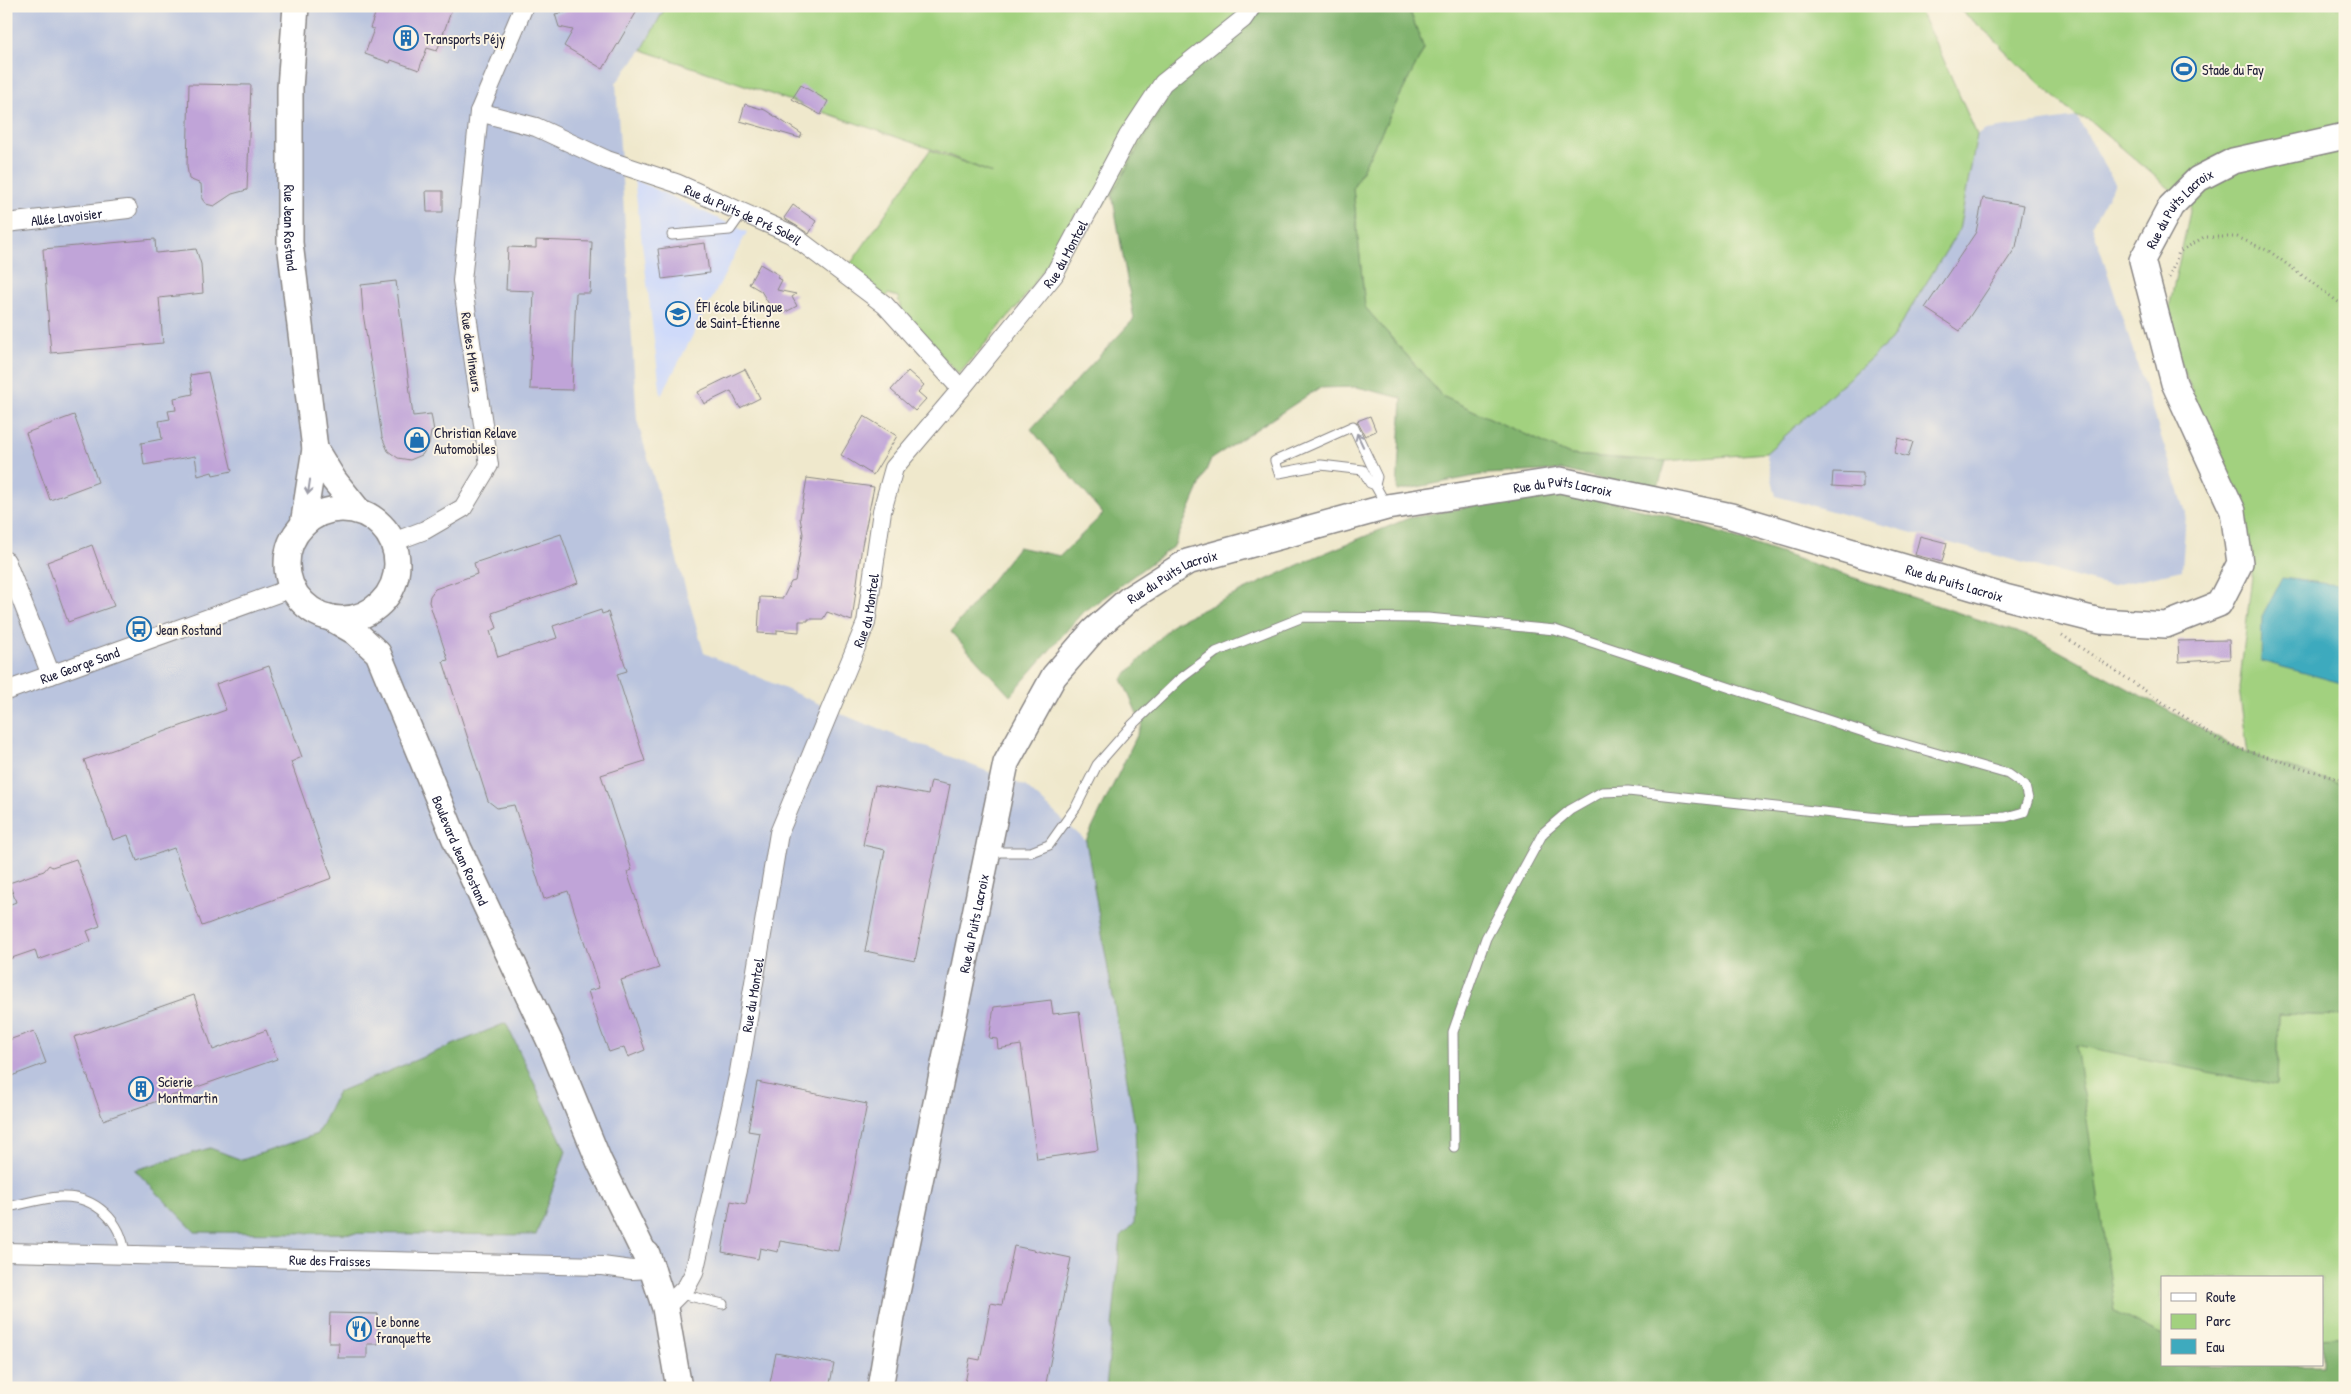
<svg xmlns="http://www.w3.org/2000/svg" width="2351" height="1394" font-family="'Patrick Hand',sans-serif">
<rect width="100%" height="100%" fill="#fcf5e5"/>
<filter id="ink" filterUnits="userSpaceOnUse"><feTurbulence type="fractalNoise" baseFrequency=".02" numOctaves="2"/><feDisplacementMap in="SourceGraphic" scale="10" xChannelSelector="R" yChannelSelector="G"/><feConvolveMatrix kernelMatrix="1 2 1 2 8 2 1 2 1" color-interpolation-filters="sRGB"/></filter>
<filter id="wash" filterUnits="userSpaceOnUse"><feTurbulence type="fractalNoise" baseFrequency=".0096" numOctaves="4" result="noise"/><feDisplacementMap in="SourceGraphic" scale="20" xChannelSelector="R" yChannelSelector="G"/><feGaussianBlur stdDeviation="1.12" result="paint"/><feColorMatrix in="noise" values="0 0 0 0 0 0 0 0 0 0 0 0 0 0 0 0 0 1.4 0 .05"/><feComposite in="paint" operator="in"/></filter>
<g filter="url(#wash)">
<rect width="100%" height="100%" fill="#efe8cc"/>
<path fill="#cfdafa" d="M 634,179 L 747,232 L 661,396 Z"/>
<g fill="#bac4de">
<path d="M 6,6 L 666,6 L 642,50 L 616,83 L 637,420 L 704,653 L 856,720 L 1025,786 L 1086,841 L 1135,1126 L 1137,1174 L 1134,1224 L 1121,1237 L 1106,1388 L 6,1388 Z"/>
<path d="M 2077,117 L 2115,183 L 2092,225 L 2186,513 L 2182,570 L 2109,586 L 1776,496 L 1766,453 L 1891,339 L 1959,230 L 1977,135 L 1986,130 Z"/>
</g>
<g fill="#a2d17f" stroke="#627a5d">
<path d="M 666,6 L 1267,6 L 1172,89 L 1112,194 L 1095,216 L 1078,210 L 1053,256 L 1020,303 L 959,374 L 902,315 L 898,297 L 888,294 L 885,298 L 849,266 L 930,150 L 992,173 L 943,153 L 642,50 Z"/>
<path d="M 1408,6 L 1917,6 L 1942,56 L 1977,135 L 1959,230 L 1891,340 L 1766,453 L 1666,461 L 1570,455 L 1442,396 L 1365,307 L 1353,188 L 1424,49 Z"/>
<path d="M 1956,6 L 2345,6 L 2345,786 L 2248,754 L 2239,689 L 2254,558 L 2166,322 L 2191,207 L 2088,119 L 2077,117 L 2001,48 L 2001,45 Z"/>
<path d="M 2279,1014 L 2345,1016 L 2345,1336 L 2322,1338 L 2322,1278 L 2162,1278 L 2162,1336 L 2115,1312 L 2075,1044 L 2277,1086 Z"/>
</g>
<g fill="#81b36e" stroke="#526a54">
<path d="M 1267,6 L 1408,6 L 1424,49 L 1353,188 L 1365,307 L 1442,396 L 1570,455 L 1666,461 L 1657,491 L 1562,470 L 1486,474 L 1397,491 L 1402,398 L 1357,387 L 1319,388 L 1211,459 L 1174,546 L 1081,614 L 1010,696 L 951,632 L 1018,547 L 1060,556 L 1103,514 L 1031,429 L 1134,319 L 1112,194 L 1172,89 Z"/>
<path d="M 1561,489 L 1669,516 L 2037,639 L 2248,754 L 2345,786 L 2345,1016 L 2279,1014 L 2277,1086 L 2076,1045 L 2115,1312 L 2162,1336 L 2162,1365 L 2322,1365 L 2322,1338 L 2345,1336 L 2345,1388 L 1106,1388 L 1121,1237 L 1134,1224 L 1137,1174 L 1135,1126 L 1086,841 L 1142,725 L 1122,679 L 1174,623 L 1313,558 L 1409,518 Z"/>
<path d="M 506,1023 L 566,1151 L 536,1235 L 195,1232 L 135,1170 L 210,1148 L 242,1160 L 317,1134 L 338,1092 Z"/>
</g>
<path fill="#3eaabe" stroke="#30667c" d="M 2282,578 L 2345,586 L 2345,684 L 2261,661 L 2262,616 Z"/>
<g id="blocks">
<g fill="#c0a4d8">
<path d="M 378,6 L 453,6 L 437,51 L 427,48 L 419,70 L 391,60 L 390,63 L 365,54 L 374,29 L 370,28 Z"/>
<path d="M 568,6 L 640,6 L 603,69 L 564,46 L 573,30 L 559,27 L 555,14 L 565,12 Z"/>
<path d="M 189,84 L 251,85 L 247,190 L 232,194 L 214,206 L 206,204 L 202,199 L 201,184 L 189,179 L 187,166 Z"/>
<path d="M 801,85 L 828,101 L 821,115 L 792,99 Z"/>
<path d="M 745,104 L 765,110 L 802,134 L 800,138 L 740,121 Z"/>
<path d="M 426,191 L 443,191 L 443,212 L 427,212 Z"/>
<path d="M 1983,198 L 2024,205 L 2016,247 L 1960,331 L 1925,308 L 1976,232 Z"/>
<path d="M 793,205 L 816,221 L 809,234 L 784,218 Z"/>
<path d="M 155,239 L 156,253 L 196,249 L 201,264 L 203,293 L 159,298 L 163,343 L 51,353 L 43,249 Z"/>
<path d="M 536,240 L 592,242 L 590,293 L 576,293 L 572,390 L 530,389 L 534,291 L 506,290 L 508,247 L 536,248 Z"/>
<path d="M 705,243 L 709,273 L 662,279 L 658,249 Z"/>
<path d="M 760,264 L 779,275 L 777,278 L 782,280 L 777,290 L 796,294 L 792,297 L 797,306 L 782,314 L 777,305 L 772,309 L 761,291 L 749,284 Z"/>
<path d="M 396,281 L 413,416 L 431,414 L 434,431 L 431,432 L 429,444 L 422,455 L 410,460 L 398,458 L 388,451 L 382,437 L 363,313 L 361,285 Z"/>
<path d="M 745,369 L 760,398 L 740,408 L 731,391 L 704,404 L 698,392 Z"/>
<path d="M 908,371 L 924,385 L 918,392 L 926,399 L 915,411 L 891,390 Z"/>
<path d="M 208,372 L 232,471 L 213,475 L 212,472 L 198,476 L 195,456 L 144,465 L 141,443 L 162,439 L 159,421 L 170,419 L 168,411 L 176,410 L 174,398 L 193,394 L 190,375 Z"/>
<path d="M 74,415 L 98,482 L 50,500 L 26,433 Z"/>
<path d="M 864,416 L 897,436 L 873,475 L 841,455 Z"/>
<path d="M 1370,416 L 1376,431 L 1365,436 L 1357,421 Z"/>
<path d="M 1898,438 L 1913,442 L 1908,457 L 1894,453 Z"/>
<path d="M 1833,472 L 1863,473 L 1863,488 L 1832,486 Z"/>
<path d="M 807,478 L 874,487 L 862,545 L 852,621 L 827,612 L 823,619 L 808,619 L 808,621 L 799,621 L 799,632 L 777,630 L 777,634 L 758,633 L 760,597 L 783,598 L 791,582 L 795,581 L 803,534 L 800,518 Z"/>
<path d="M 561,534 L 578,583 L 492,613 L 497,628 L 490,631 L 498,657 L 557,638 L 553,626 L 601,610 L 602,614 L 608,612 L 627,671 L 617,674 L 645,761 L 601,775 L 632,870 L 627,872 L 659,968 L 621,980 L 645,1050 L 628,1057 L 624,1047 L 609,1052 L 601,1031 L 588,991 L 599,988 L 568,891 L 544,899 L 514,805 L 497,808 L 488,801 L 443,661 L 448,660 L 429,602 L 430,596 L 435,589 L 477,574 L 474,563 Z"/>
<path d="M 1920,536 L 1947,543 L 1942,562 L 1915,555 Z"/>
<path d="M 92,545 L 114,606 L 68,622 L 47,562 Z"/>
<path d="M 2229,640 L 2230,659 L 2179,662 L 2178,641 Z"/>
<path d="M 269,666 L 302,757 L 291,762 L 332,878 L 202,926 L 174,848 L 137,861 L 128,835 L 113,840 L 84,760 L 226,710 L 216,684 Z"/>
<path d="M 931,781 L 950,785 L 915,961 L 865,951 L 885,850 L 863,845 L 875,785 L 928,795 Z"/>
<path d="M 76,859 L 100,926 L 87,931 L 91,941 L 38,960 L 35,950 L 6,960 L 6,906 L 16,902 L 9,883 L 44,871 L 49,865 L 52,867 Z"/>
<path d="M 194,995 L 213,1050 L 266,1030 L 277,1059 L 103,1120 L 74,1037 Z"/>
<path d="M 1051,1000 L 1053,1014 L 1079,1011 L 1098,1150 L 1037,1159 L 1021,1045 L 998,1049 L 997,1039 L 989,1038 L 994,1007 Z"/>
<path d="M 34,1031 L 46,1063 L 6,1078 L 6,1041 Z"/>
<path d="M 757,1082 L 867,1104 L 838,1251 L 780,1241 L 778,1252 L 760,1248 L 758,1259 L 722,1252 L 731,1201 L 746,1204 L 760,1133 L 748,1131 Z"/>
<path d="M 1014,1246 L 1071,1258 L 1045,1388 L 964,1388 L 970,1358 L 980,1360 L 991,1303 L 1002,1305 Z"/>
<path d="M 330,1313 L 378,1314 L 378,1344 L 367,1344 L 367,1358 L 338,1358 L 339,1343 L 329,1343 Z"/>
<path d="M 776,1353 L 834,1364 L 829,1388 L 769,1388 Z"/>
</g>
</g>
</g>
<g filter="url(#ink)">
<use href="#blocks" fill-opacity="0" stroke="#888584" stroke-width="1"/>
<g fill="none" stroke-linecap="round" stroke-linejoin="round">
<defs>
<g id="lane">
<path d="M 672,235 L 730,230 L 742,213"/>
<path d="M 1375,485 L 1377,477 L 1353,426 L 1275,461 L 1279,473 L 1321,465 L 1363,470 L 1370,483 L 1375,485 L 1386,505"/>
<path d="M 989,852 L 1031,852 L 1049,845 L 1076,807 L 1097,765 L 1133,724 L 1180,679 L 1216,652 L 1303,617 L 1428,618 L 1555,630 L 1876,736 L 2008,774 L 2025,786 L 2028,799 L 2024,812 L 2006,817 L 1897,820 L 1628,791 L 1602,792 L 1570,810 L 1543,833 L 1486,938 L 1453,1032 L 1454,1147"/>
<path d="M 6,1207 C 24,1204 42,1198 60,1197 C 95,1195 122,1221 125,1255"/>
<path d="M 681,1294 L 723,1304"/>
</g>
<g id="street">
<path id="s1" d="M 479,112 L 536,127 L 607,160 L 676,183 L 791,234 L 885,305 L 961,389"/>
<path id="s2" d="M 6,223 L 128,209"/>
<path d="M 393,542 L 425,530 L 463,508 L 489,465 L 462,281 L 479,112 L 524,6"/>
<path d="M 6,561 L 51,675"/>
<path id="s3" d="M 6,691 L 292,588"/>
<path id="s4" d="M 6,1252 L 602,1266 L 632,1270 L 652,1269"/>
<path id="s5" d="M 665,1308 L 687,1286 L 694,1273 L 739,1072 L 779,833 L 866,623 L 882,511 L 894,468 L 961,389 L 1054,275 L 1128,136 L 1163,83 L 1243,19 L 1252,6"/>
</g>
<g id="secondary">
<path id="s6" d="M 296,6 L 290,88 L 290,243 L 315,449 L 303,525"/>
<path d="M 315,449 L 334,480 L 358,510"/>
<circle cx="342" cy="564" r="55"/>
<path id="s7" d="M 329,617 L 355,632 L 378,653 L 459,849 L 551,1044 L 599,1161 L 652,1269"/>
<path d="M 647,1254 L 665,1308 L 679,1388"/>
<path id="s8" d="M 880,1388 L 892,1317 L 1006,763 L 1054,676 L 1093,631 L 1129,599 L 1187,562 L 1387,507 L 1560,480 L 1731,516 L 2005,597 L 2100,621 L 2166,625 L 2219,604 L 2240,563 L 2233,511 L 2174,383 L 2142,260 L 2171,206 L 2198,179 L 2233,161 L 2345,136"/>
</g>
</defs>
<use href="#lane" stroke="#888584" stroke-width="11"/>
<use href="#street" stroke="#888584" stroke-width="20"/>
<use href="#secondary" stroke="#888584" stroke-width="28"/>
<g stroke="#888584" stroke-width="3" stroke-dasharray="1 4" stroke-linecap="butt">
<path d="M 2169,278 L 2179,252 L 2204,237 L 2237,237 L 2269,251 L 2345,307"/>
<path d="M 2062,635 L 2225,744 L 2345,781"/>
</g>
<use href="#lane" stroke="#fff" stroke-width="9"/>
<use href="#street" stroke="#fff" stroke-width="18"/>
<use href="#secondary" stroke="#fff" stroke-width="25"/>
</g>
<defs><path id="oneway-shaft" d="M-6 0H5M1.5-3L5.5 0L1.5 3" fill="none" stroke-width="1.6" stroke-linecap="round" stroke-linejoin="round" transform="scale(1.25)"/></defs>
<g stroke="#9c9ca7">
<use href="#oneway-shaft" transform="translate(1360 440) rotate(-115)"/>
<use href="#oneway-shaft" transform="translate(309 487) rotate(98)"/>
</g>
</g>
<defs>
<symbol id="building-ring" viewBox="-11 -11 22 22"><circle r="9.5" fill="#fcf5e5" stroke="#1f6fb2" stroke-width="1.5"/><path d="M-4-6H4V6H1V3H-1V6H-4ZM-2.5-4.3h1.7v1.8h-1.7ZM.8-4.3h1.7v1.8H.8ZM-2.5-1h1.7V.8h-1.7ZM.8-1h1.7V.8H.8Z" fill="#1f6fb2"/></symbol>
<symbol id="stadium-ring" viewBox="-11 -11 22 22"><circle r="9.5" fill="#fcf5e5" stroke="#1f6fb2" stroke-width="1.5"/><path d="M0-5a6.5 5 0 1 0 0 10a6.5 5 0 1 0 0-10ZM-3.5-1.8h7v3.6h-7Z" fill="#1f6fb2"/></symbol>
<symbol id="school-ring" viewBox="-11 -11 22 22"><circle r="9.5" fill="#fcf5e5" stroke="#1f6fb2" stroke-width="1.5"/><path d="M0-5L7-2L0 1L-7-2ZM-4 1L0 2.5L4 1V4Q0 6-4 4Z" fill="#1f6fb2"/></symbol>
<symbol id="shop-ring" viewBox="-11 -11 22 22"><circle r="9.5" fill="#fcf5e5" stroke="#1f6fb2" stroke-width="1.5"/><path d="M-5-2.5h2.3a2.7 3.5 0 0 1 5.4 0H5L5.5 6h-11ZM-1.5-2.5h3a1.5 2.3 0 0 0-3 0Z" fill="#1f6fb2"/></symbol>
<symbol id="bus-ring" viewBox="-11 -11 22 22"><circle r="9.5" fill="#fcf5e5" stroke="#1f6fb2" stroke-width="1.5"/><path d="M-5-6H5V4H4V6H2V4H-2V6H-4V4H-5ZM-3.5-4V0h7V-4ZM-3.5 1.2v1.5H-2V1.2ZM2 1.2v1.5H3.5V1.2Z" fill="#1f6fb2"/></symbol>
<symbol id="restaurant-ring" viewBox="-11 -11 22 22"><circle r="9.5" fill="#fcf5e5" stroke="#1f6fb2" stroke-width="1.5"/><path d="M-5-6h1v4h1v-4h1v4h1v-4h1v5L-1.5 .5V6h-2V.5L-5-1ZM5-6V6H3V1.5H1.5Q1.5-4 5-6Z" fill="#1f6fb2"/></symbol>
</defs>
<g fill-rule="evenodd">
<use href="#building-ring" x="392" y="24" width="28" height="28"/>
<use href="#stadium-ring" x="2170" y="55" width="28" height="28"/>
<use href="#school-ring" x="664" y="300" width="28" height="28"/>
<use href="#shop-ring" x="403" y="426" width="28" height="28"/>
<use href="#bus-ring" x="125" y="615" width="28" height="28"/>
<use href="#building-ring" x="127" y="1075" width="28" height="28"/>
<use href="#restaurant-ring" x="345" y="1315" width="28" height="28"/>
</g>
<g text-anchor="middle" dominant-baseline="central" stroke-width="4" stroke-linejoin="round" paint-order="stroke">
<g font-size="14" fill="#22223b" stroke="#fcf5e5" text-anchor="start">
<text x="424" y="38">Transports Péjy</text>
<text x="2202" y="69">Stade du Fay</text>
<text x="696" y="306">ÉFI école bilingue<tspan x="696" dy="16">de Saint-Étienne</tspan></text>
<text x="434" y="432">Christian Relave<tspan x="434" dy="16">Automobiles</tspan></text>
<text x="156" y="629">Jean Rostand</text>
<text x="158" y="1081">Scierie<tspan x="158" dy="16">Montmartin</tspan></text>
<text x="376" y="1321">Le bonne<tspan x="376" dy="16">franquette</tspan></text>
</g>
<g font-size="14" fill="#22223b" stroke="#fcf5e5">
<text stroke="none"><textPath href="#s8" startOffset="2409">Rue du Puits Lacroix</textPath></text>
<text stroke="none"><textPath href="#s1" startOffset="284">Rue du Puits de Pré Soleil</textPath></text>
<text stroke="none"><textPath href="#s2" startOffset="61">Allée Lavoisier</textPath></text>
<text stroke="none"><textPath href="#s6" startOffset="222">Rue Jean Rostand</textPath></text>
<text stroke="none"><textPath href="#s5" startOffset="1154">Rue du Montcel</textPath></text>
<text transform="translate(472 352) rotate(82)">Rue des Mineurs</text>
<text stroke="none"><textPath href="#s8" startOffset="1299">Rue du Puits Lacroix</textPath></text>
<text stroke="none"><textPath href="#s8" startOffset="894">Rue du Puits Lacroix</textPath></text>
<text stroke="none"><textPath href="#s8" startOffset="1704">Rue du Puits Lacroix</textPath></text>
<text stroke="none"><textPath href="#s5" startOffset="734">Rue du Montcel</textPath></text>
<text stroke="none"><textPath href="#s3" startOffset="78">Rue George Sand</textPath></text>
<text stroke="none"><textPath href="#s7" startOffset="275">Boulevard Jean Rostand</textPath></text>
<text stroke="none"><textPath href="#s8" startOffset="474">Rue du Puits Lacroix</textPath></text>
<text stroke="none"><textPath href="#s5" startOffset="330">Rue du Montcel</textPath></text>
<text stroke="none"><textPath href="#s4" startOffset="324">Rue des Fraisses</textPath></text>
</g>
</g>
<rect width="2351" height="1394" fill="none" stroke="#fcf5e5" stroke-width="25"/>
<rect x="2161" y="1276" width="162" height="90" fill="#fcf5e5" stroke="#a5a1a1"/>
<rect x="2171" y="1293" width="25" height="8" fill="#ffffff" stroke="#a5a1a1"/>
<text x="2206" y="1302" font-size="15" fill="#22223b">Route</text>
<rect x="2171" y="1314" width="25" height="15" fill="#a2d17f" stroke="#a5a1a1"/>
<text x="2206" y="1326" font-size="15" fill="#22223b">Parc</text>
<rect x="2171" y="1339" width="25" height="15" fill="#3eaabe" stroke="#a5a1a1"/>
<text x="2206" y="1352" font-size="15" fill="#22223b">Eau</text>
</svg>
